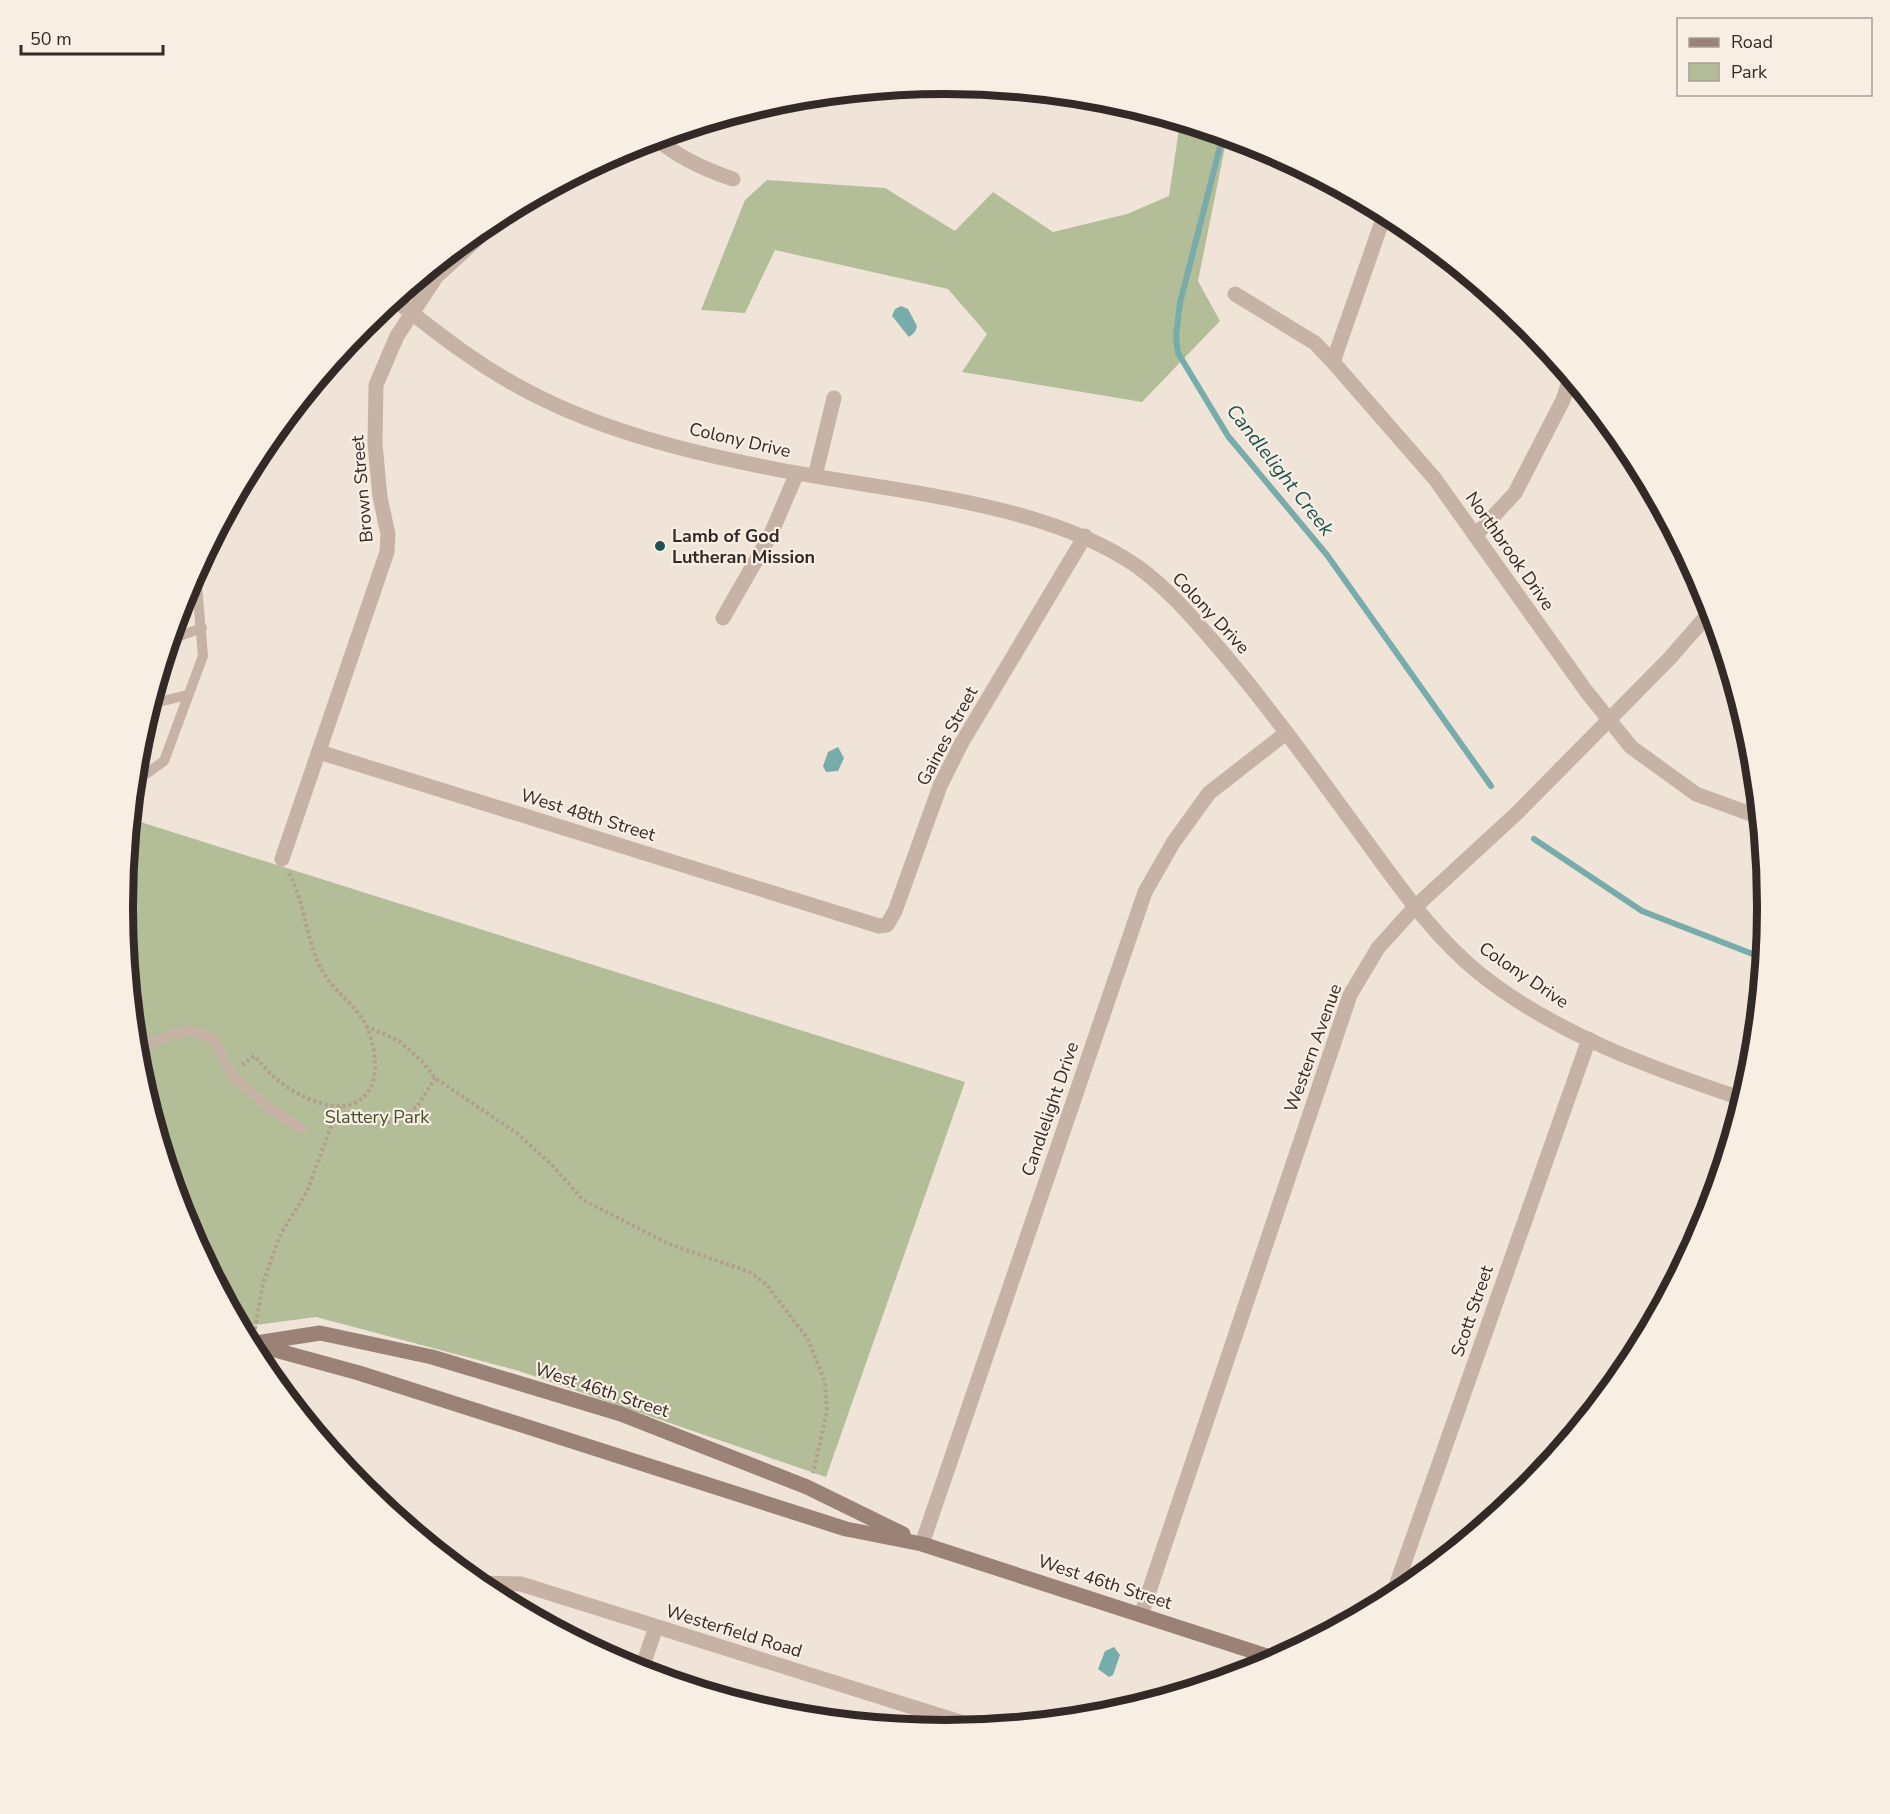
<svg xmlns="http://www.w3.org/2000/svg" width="1890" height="1814" font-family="'Nunito Sans',sans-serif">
<rect width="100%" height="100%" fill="#f0e4d8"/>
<g fill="#b3be99">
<path d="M 1180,122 L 1227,137 L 1198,281 L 1220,321 L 1142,402 L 962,372 L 987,334 L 948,289 L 775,250 L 745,313 L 701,310 L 745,200 L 767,180 L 885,188 L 955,231 L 993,192 L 1053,232 L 1127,214 L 1169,196 Z"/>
<path d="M 131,819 L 965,1082 L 826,1477 L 519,1371 L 316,1317 L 241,1327 L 185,1222 L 138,1067 L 122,907 Z"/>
</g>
<g fill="#78acab">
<path d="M 901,306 L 908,309 L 917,326 L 915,332 L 909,337 L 892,316 L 895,309 Z"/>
<path d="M 838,747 L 844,758 L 838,771 L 826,772 L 823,766 L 828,752 Z"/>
<path d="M 1114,1647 L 1120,1655 L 1113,1675 L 1109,1677 L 1098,1669 L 1105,1651 Z"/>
</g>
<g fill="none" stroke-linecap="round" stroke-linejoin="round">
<g stroke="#78acab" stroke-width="6">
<path d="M 1223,135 L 1180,303 L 1176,336 L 1178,353 L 1228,436 L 1327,555 L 1491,786"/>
<path d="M 1534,839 L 1642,911 L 1763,958"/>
</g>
<g stroke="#b39d8f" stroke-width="4" stroke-dasharray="3 3" stroke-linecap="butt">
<path d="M 366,1026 L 399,1041 L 422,1061 L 435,1078 L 518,1134 L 553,1166 L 583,1200 L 669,1244 L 750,1272 L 766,1284 L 808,1339 L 825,1382 L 827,1411 L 813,1473"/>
<path d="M 242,1065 L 254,1056 C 261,1062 266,1070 273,1076 C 297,1097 350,1126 371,1087 C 379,1070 374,1042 366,1025 C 355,1003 332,991 321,968 C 305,938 305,903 289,873"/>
<path d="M 255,1329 L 263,1283 L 281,1233 L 307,1192 L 338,1107 L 356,1123 L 383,1124 L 403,1116 L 417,1107 L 435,1078"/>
</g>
<g stroke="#c7b3a5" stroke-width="10">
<path d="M 171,639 L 202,628"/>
<path d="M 151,704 L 187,695"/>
<path d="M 135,776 L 146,774 L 164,761 L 203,656 L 197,585"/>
<path d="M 136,1048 L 188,1030 L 213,1038 L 233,1076 L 268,1107 L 302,1129"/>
</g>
<g stroke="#c7b3a5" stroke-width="15">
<path d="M 657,139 C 679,158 706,170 733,179"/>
<path d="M 1235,294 L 1315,343 L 1333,362 L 1435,479 L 1586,691 L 1631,747 L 1696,794 L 1759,817"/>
<path d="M 394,299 C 437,333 480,367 529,392 C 603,431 688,452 770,468 C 883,491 1043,500 1138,567 C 1171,591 1197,623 1224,654 C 1278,718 1327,788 1377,856 C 1407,897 1438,940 1479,973 C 1555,1034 1651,1068 1743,1099"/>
<path d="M 1333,362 L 1385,213"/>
<path d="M 815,476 L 834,398"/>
<path d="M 1475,536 L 1515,493 L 1563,400 L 1570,378"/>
<path d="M 723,618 L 770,536 L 797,473"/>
<path d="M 319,752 L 879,926 L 887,925 L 895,911 L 940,786 L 961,744 L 1085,536"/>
<path d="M 282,859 L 387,552 L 388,534 L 380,497 L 375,444 L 376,385 L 397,336 L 436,277 L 503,215"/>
<path d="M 922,1544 L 1145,892 L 1173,843 L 1209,793 L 1286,733"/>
<path d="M 478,1583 L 521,1584 L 976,1727"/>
<path d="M 1392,1597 L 1589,1039"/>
<path d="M 1141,1615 L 1350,995 L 1378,948 L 1415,907 L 1517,813 L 1669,659 L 1711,611"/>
<path d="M 641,1671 L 656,1627"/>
</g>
<g stroke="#9a8276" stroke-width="15">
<path d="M 256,1343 L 320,1333 L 432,1357 L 621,1414 L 807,1487 L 903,1534"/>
<path d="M 253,1344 L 359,1373 L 846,1529 L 922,1544 L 1276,1659"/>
</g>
</g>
<circle fill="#1d5253" stroke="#f8eee4" stroke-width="2" cx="660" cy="546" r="6"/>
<g text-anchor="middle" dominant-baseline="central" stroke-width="4.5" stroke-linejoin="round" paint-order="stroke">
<g font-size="18" fill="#332926" stroke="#f8eee4">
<text transform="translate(740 440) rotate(13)">Colony Drive</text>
<text transform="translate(362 489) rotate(-95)">Brown Street</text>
<text transform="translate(1510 551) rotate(55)">Northbrook Drive</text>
<text transform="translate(1211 613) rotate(47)">Colony Drive</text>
<text transform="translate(947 736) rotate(-62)">Gaines Street</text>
<text transform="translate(588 815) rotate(17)">West 48th Street</text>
<text transform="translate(1524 975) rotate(34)">Colony Drive</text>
<text transform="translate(1313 1048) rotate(-70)">Western Avenue</text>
<text transform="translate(1050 1109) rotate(-71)">Candlelight Drive</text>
<text transform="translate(1472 1311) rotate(-71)">Scott Street</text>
<text transform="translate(602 1390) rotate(18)">West 46th Street</text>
<text transform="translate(1105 1582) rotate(18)">West 46th Street</text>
<text transform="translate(734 1631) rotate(17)">Westerfield Road</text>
</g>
<g font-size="18" font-weight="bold" fill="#332926" stroke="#f8eee4" text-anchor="start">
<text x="672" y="536">Lamb of God<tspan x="672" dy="21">Lutheran Mission</tspan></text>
</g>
<g font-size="18" fill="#44502b" stroke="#f8eee4">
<text x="377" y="1117">Slattery Park</text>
</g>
<g font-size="20" font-style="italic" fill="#1d5253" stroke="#f8eee4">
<text transform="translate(1280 470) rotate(52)">Candlelight Creek</text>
</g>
</g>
<path d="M0 0H1890V1814H0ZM945 94H945A812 812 0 0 1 1757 906V908A812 812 0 0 1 945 1720H945A812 812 0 0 1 133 908V906A812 812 0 0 1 945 94Z" fill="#f8eee4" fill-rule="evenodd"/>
<path fill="none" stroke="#332926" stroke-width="8" d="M945 94H945A812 812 0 0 1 1757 906V908A812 812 0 0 1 945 1720H945A812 812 0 0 1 133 908V906A812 812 0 0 1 945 94Z"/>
<rect x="1677" y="18" width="195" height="78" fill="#f8eee4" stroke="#a99f98" stroke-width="1.5"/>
<rect x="1689" y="38" width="30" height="9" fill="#9a8276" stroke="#a99f98" stroke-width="1.5"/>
<text x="1731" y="48" font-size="18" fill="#332926">Road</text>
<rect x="1689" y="63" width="30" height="18" fill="#b3be99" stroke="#a99f98" stroke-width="1.5"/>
<text x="1731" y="78" font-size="18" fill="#332926">Park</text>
<path d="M21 45v9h142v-9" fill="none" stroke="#332926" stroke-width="3"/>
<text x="30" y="45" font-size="18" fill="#332926" stroke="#f8eee4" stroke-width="4.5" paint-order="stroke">50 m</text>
</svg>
